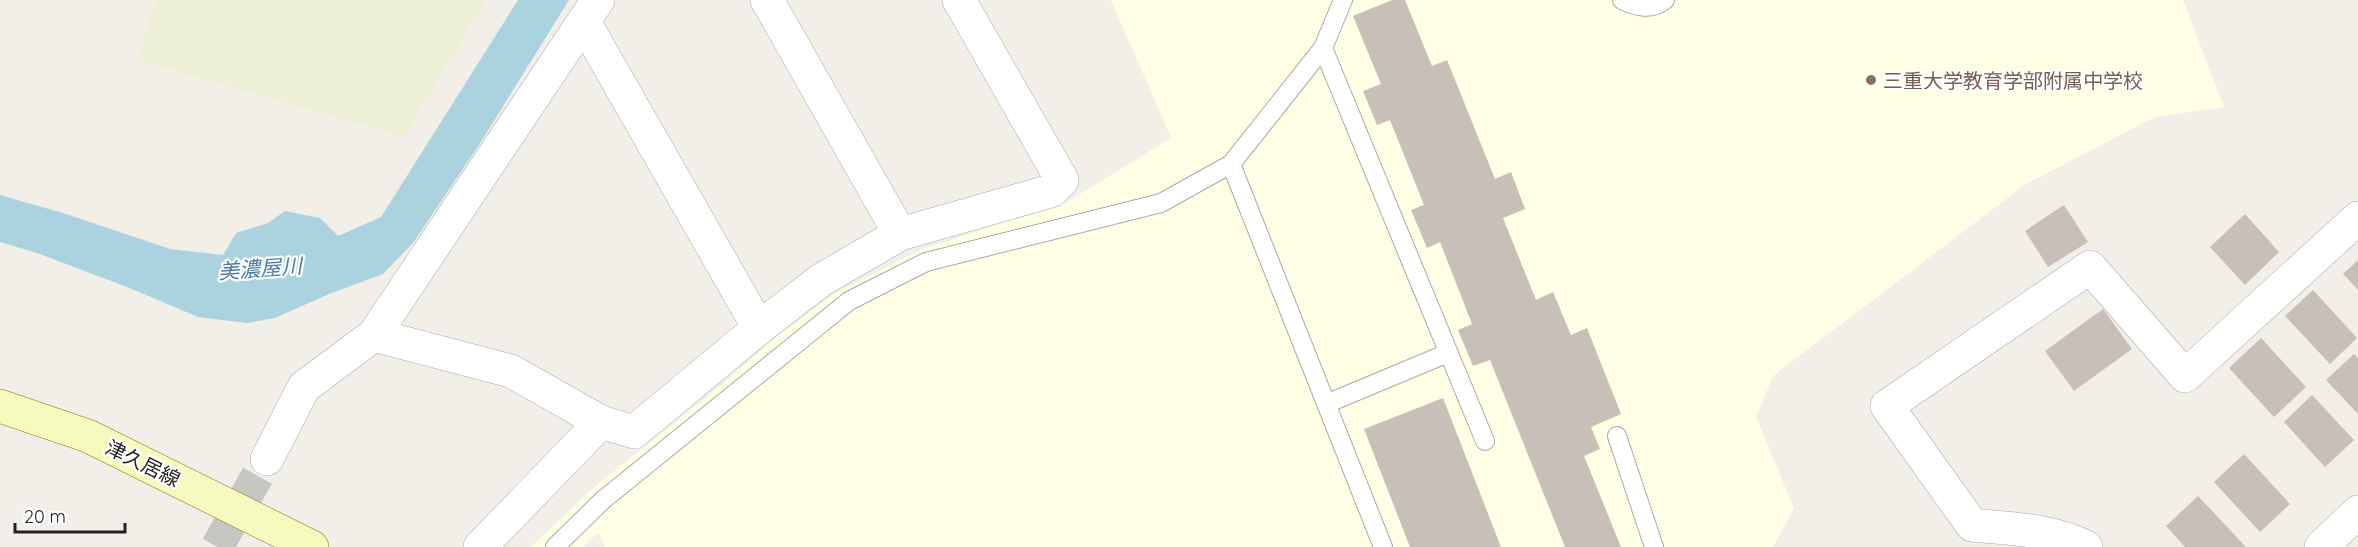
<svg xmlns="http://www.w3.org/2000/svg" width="2358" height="547" font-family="Quicksand,'Noto Sans JP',sans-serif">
<rect width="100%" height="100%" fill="#f2efe9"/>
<path fill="#ffffe5" d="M 1111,0 L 2183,0 L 2224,107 L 2155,117 L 2026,184 L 1773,376 L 1756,417 L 1794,508 L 1773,547 L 605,547 L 598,532 L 584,547 L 531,547 L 591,490 L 713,392 L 782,332 L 837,292 L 920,250 L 1067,202 L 1171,138 Z"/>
<path fill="#eef0d5" d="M 155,0 L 486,0 L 404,137 L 138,60 Z"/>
<path fill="#aad3df" d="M 518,0 L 569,0 L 479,145 L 413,243 L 383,274 L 329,294 L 275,318 L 247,323 L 198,317 L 127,287 L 37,253 L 0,242 L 0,195 L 63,213 L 170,249 L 223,255 L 236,233 L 268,223 L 285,211 L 320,218 L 338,236 L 381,217 Z"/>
<g fill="#c7bfb8">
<path d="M 1392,0 L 1405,0 L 1432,66 L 1447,60 L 1495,179 L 1511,172 L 1525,209 L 1503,218 L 1536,300 L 1553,292 L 1571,335 L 1587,328 L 1621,414 L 1591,427 L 1600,449 L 1584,456 L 1621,547 L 1565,547 L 1490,360 L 1473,366 L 1458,330 L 1472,324 L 1440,242 L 1427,248 L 1411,210 L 1424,205 L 1390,120 L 1377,125 L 1363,91 L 1381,84 L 1353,16 Z"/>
<path d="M 2064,205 L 2088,242 L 2048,267 L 2025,231 Z"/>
<path d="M 2245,214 L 2279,252 L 2245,285 L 2210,247 Z"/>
<path d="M 2358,260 L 2358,290 L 2343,274 Z"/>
<path d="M 2313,290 L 2357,338 L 2330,364 L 2285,316 Z"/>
<path d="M 2103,309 L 2132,349 L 2074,391 L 2045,351 Z"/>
<path d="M 2261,338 L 2306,387 L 2274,417 L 2229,368 Z"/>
<path d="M 2354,354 L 2358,358 L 2358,414 L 2326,380 Z"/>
<path d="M 2312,395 L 2354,440 L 2325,467 L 2284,422 Z"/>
<path d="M 1443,398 L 1501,547 L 1410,547 L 1364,429 Z"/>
<path d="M 2244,454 L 2290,504 L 2260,532 L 2214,482 Z"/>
<path d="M 2198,496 L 2246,547 L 2185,547 L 2166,526 Z"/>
</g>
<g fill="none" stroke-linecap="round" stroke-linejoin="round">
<path stroke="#c8c6c1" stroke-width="33" stroke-dasharray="33 16" stroke-linecap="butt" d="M 217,547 L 267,459"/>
<defs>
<g id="service">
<path d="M 1622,0 C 1637,7 1651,11 1665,0"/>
<path d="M 1323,48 L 1485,441"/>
<path d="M 1231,164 L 1383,547"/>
<path d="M 1326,404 L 1448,353"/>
<path d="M 1617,436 L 1654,547"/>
<path d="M 555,547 L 603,500 L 849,301 L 926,262 L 1161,203 L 1231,164 L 1323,48 L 1343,0"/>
</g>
<g id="minor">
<path d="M 767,0 L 900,234"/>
<path d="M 584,22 L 759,328"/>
<path d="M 374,335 L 511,371 L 601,422"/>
<path d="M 267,459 L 304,387 L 374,335 L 598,0"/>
<path d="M 480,547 L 601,422 L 634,432 L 759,328 L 821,280 L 900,234 L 1051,191 L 1062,180 L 959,0"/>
<path d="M 2086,547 C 2050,529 2012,529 1972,525 L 1887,406 L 2090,267 L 2185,376 L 2358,218"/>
</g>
<path id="tertiary" d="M 2321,547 L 2358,512"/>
<path id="secondary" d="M 0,406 L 88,436 L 312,547"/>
</defs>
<use href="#service" stroke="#a9a9a9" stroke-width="20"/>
<use href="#minor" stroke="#a9a9a9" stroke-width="34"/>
<use href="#tertiary" stroke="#a9a9a9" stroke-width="34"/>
<use href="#secondary" stroke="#707d05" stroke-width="34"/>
<use href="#service" stroke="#fff" stroke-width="18"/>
<use href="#minor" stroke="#fff" stroke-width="33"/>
<use href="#tertiary" stroke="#fff" stroke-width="33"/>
<use href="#secondary" stroke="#f7fabf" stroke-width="33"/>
</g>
<circle fill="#8d6e63" stroke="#fff" stroke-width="2" cx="1871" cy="80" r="6"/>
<g text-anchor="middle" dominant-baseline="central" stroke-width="4.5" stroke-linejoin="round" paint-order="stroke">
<g font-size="20" fill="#785e54" stroke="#fff" text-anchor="start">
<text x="1883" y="80">三重大学教育学部附属中学校</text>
</g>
<g font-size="20" fill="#222" stroke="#fff">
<text transform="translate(143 463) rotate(26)">津久居線</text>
</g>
<g font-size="21" font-style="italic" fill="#4a7aab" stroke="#fff">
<text transform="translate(260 268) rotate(-4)">美濃屋川</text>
</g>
</g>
<path d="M15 523v9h110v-9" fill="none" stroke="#222222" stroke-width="3"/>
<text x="24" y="523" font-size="18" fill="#222222" stroke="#ffffff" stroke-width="4.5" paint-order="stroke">20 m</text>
</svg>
